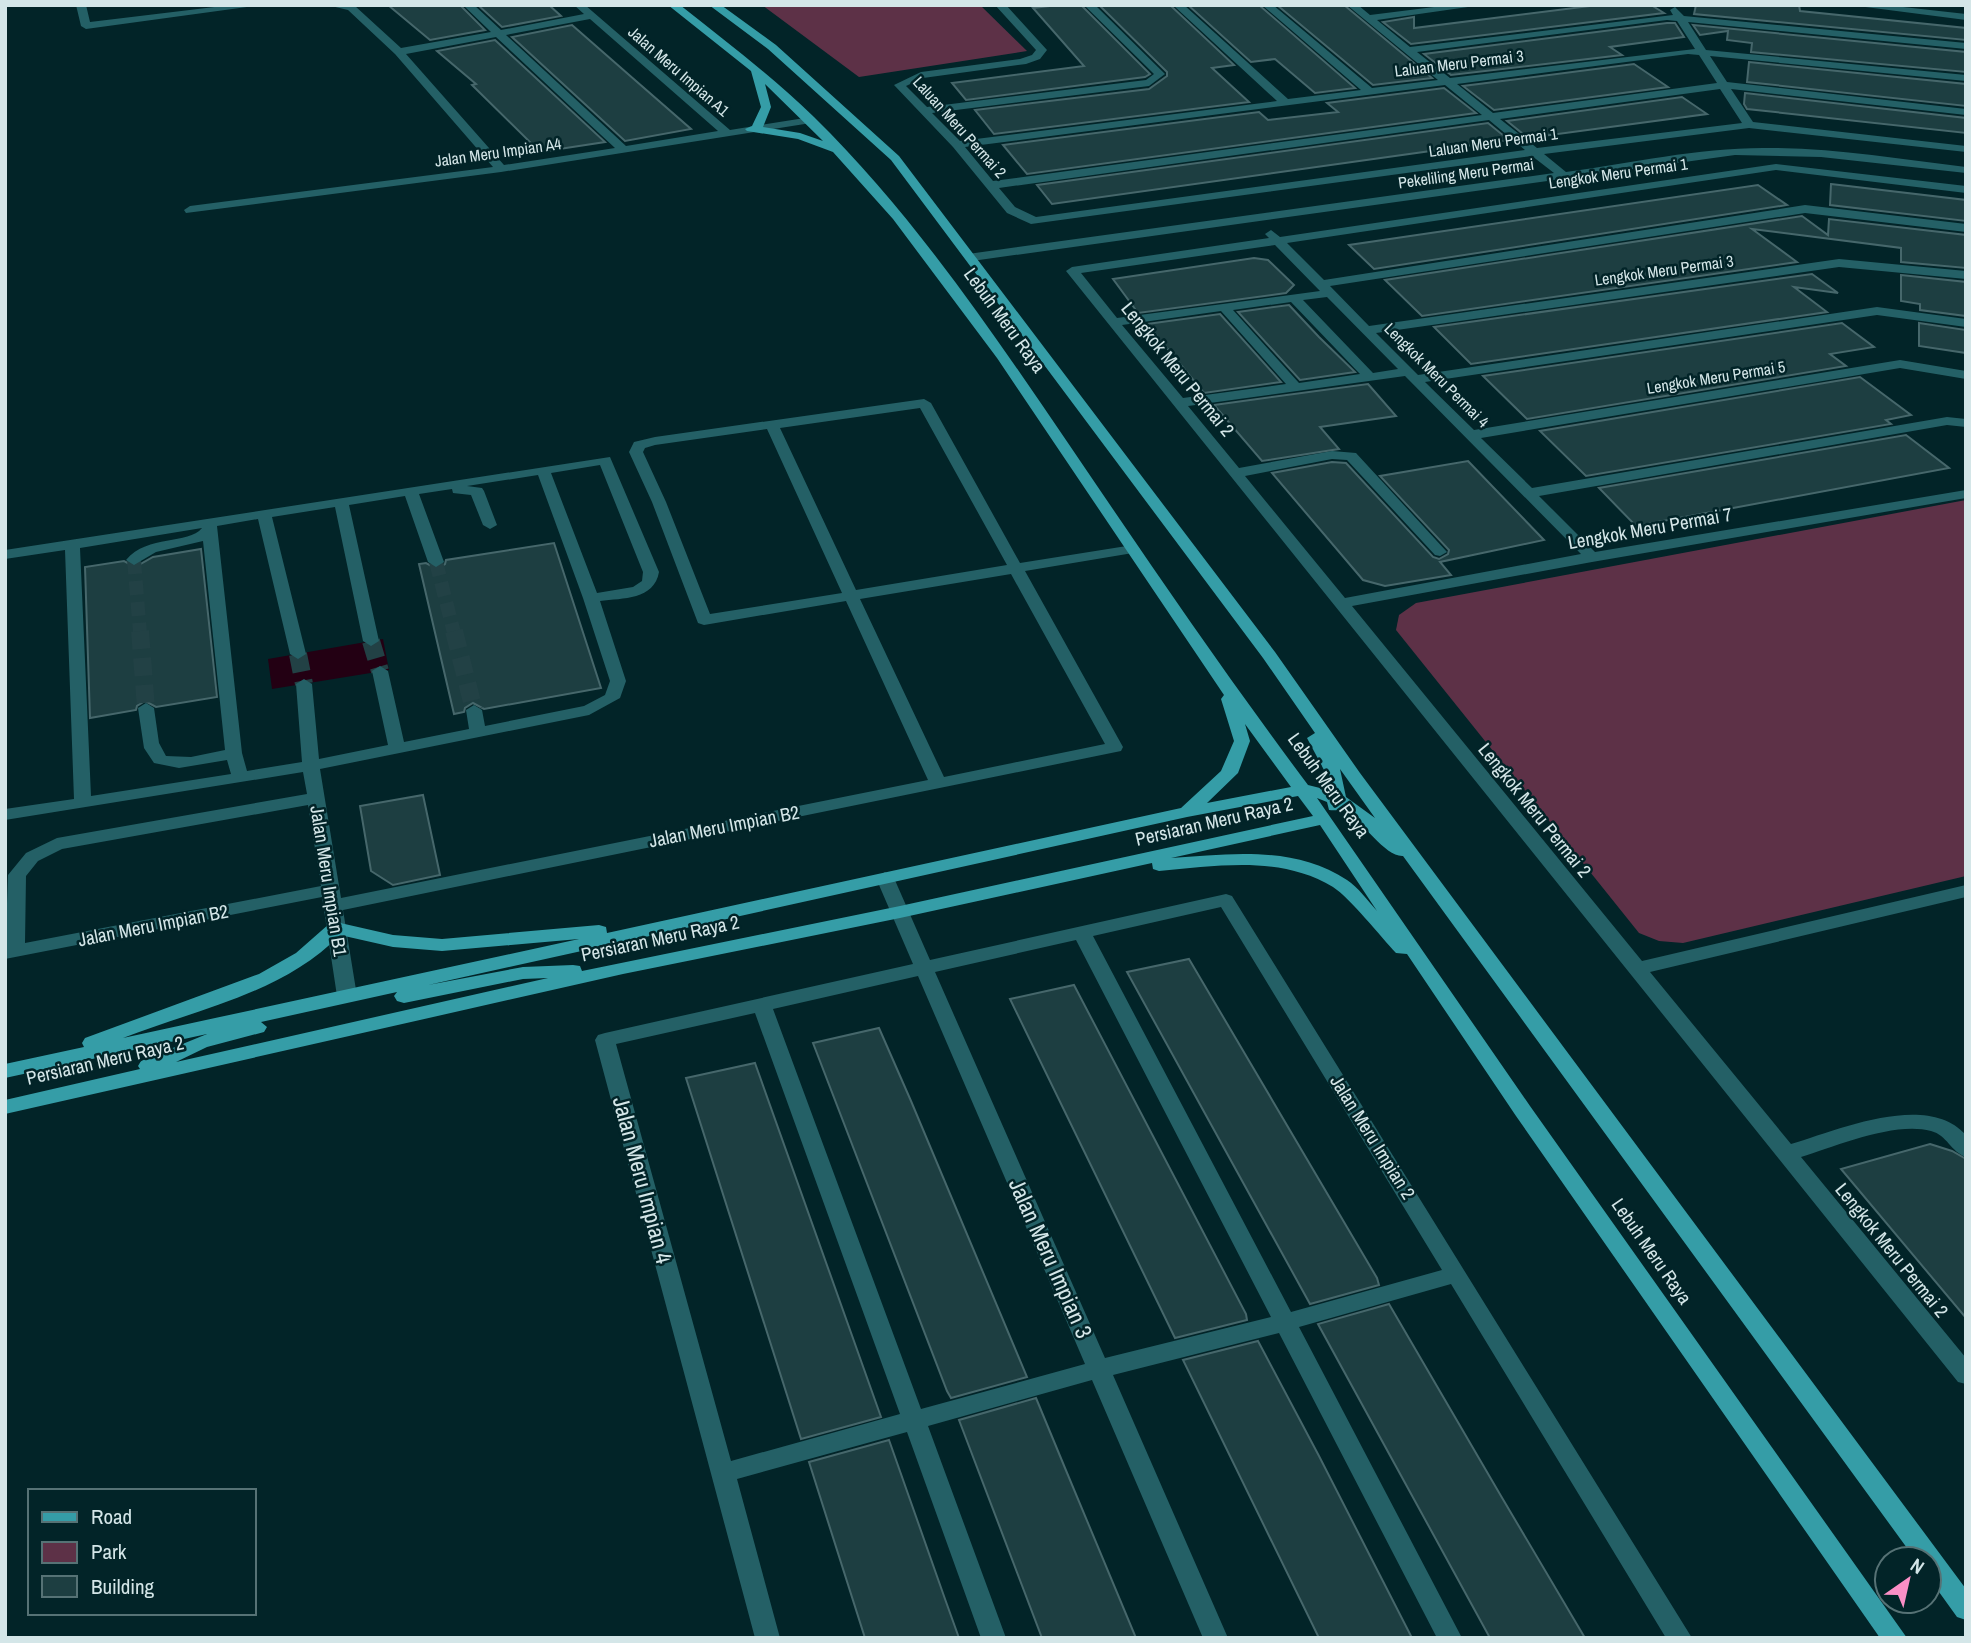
<svg xmlns="http://www.w3.org/2000/svg" width="1971" height="1643" font-family="'Archivo Narrow',sans-serif">
<rect width="100%" height="100%" fill="#022428"/>
<g fill="#5d3147">
<path d="M 762,5 L 980,5 L 1027,51 L 859,77 Z"/>
<path d="M 1966,500 L 1966,876 L 1683,943 L 1659,941 L 1639,933 L 1396,630 L 1399,615 L 1416,603 Z"/>
</g>
<path fill="#230013" d="M 383,639 L 389,670 L 272,689 L 268,659 Z"/>
<g fill="#1d3e41" stroke="#46676b" stroke-width="2">
<path d="M 388,5 L 460,5 L 485,30 L 430,40 Z"/>
<path d="M 478,5 L 549,5 L 561,16 L 502,27 Z"/>
<path d="M 1058,5 L 1081,5 L 1150,74 L 1145,77 L 966,100 L 952,83 L 1084,66 L 1033,8 Z"/>
<path d="M 1099,5 L 1170,5 L 1234,65 L 1212,68 L 1249,102 L 994,134 L 975,110 L 1149,89 L 1167,76 L 1167,72 Z"/>
<path d="M 1188,5 L 1259,5 L 1355,88 L 1315,93 L 1275,59 L 1251,62 Z"/>
<path d="M 1277,5 L 1344,5 L 1432,78 L 1373,85 Z"/>
<path d="M 1598,5 L 1651,5 L 1664,13 L 1411,44 L 1383,22 L 1414,17 L 1414,28 Z"/>
<path d="M 1696,5 L 1799,5 L 1800,11 L 1966,28 L 1966,40 L 1694,14 Z"/>
<path d="M 1667,23 L 1675,23 L 1684,37 L 1610,47 L 1622,55 L 1451,75 L 1424,54 Z"/>
<path d="M 572,25 L 628,74 L 691,129 L 625,141 L 512,37 Z"/>
<path d="M 1693,25 L 1966,52 L 1966,72 L 1751,52 L 1752,43 L 1727,40 L 1728,31 L 1700,35 Z"/>
<path d="M 495,40 L 605,142 L 540,152 L 472,85 L 476,84 L 437,51 Z"/>
<path d="M 1749,62 L 1966,84 L 1966,106 L 1747,82 Z"/>
<path d="M 1634,64 L 1668,87 L 1494,110 L 1463,86 Z"/>
<path d="M 1444,88 L 1476,113 L 1027,174 L 1003,145 L 1259,112 L 1268,120 L 1338,112 L 1327,103 Z"/>
<path d="M 1745,93 L 1966,118 L 1966,133 L 1747,109 L 1744,104 Z"/>
<path d="M 1682,97 L 1707,114 L 1528,138 L 1507,121 Z"/>
<path d="M 1488,123 L 1509,140 L 1052,204 L 1037,185 Z"/>
<path d="M 1831,184 L 1966,200 L 1966,221 L 1830,205 Z"/>
<path d="M 1758,185 L 1787,205 L 1374,269 L 1349,245 Z"/>
<path d="M 1802,216 L 1828,235 L 1829,219 L 1966,235 L 1966,268 L 1901,262 L 1901,248 L 1752,229 L 1797,262 L 1422,316 L 1385,280 Z"/>
<path d="M 1254,258 L 1268,260 L 1294,285 L 1286,293 L 1138,313 L 1113,279 Z"/>
<path d="M 1812,274 L 1838,293 L 1794,287 L 1827,312 L 1471,364 L 1434,327 Z"/>
<path d="M 1901,275 L 1966,282 L 1966,316 L 1920,310 L 1920,304 L 1901,301 Z"/>
<path d="M 1289,305 L 1319,337 L 1355,372 L 1300,380 L 1238,312 Z"/>
<path d="M 1220,314 L 1281,382 L 1204,393 L 1147,324 Z"/>
<path d="M 1842,323 L 1874,347 L 1830,354 L 1846,366 L 1527,419 L 1483,376 Z"/>
<path d="M 1919,323 L 1966,330 L 1966,353 L 1919,346 Z"/>
<path d="M 1860,377 L 1911,415 L 1886,420 L 1891,424 L 1586,476 L 1540,431 Z"/>
<path d="M 1368,384 L 1396,416 L 1320,427 L 1339,449 L 1262,461 L 1214,405 Z"/>
<path d="M 1906,435 L 1949,468 L 1636,526 L 1599,488 Z"/>
<path d="M 1468,461 L 1544,540 L 1440,562 L 1451,575 L 1385,586 L 1363,580 L 1272,473 L 1332,462 L 1346,463 L 1433,557 L 1439,559 L 1448,554 L 1449,550 L 1380,476 Z"/>
<path d="M 554,543 L 601,688 L 484,709 L 473,703 L 465,708 L 464,712 L 454,714 L 419,564 L 426,563 L 437,569 L 445,564 L 446,560 Z"/>
<path d="M 201,549 L 217,697 L 156,707 L 145,701 L 137,706 L 136,710 L 90,718 L 85,567 L 124,561 L 135,567 L 153,557 Z"/>
<path d="M 423,795 L 440,875 L 393,885 L 371,871 L 360,806 Z"/>
<path d="M 1189,959 L 1377,1278 L 1379,1285 L 1310,1304 L 1127,972 Z"/>
<path d="M 1074,985 L 1246,1314 L 1247,1320 L 1175,1338 L 1010,999 Z"/>
<path d="M 879,1028 L 911,1101 L 1027,1377 L 951,1398 L 947,1391 L 813,1043 Z"/>
<path d="M 755,1063 L 881,1417 L 801,1439 L 686,1078 Z"/>
<path d="M 1930,1144 L 1952,1151 L 1966,1159 L 1966,1318 L 1841,1169 Z"/>
<path d="M 1389,1304 L 1501,1496 L 1585,1638 L 1490,1638 L 1318,1324 Z"/>
<path d="M 1258,1341 L 1319,1456 L 1412,1638 L 1319,1638 L 1183,1360 Z"/>
<path d="M 1036,1398 L 1065,1468 L 1136,1638 L 1042,1638 L 959,1420 Z"/>
<path d="M 889,1440 L 945,1599 L 959,1638 L 865,1638 L 809,1462 Z"/>
</g>
<g fill="none" stroke-linecap="round" stroke-linejoin="round">
<g stroke="#224145" stroke-width="14" stroke-dasharray="14 7" stroke-linecap="butt">
<path d="M 134,560 L 140,633"/>
<path d="M 436,562 L 454,633"/>
</g>
<g stroke="#224145" stroke-width="18" stroke-dasharray="18 9" stroke-linecap="butt">
<path d="M 140,631 L 146,708"/>
<path d="M 454,631 L 474,710"/>
<path d="M 371,641 L 380,671"/>
<path d="M 298,654 L 304,684"/>
</g>
<g fill="#246066" fill-rule="evenodd">
<path d="M 76,5 L 86,5 L 90,22 L 231,5 L 262,5 L 86,29 L 81,26 Z"/>
<path d="M 327,5 L 355,6 L 401,48 L 491,32 L 463,5 L 474,5 L 501,30 L 584,14 L 574,5 L 585,5 L 730,130 L 811,117 L 816,120 L 811,123 L 501,172 L 186,213 L 184,210 L 190,206 L 493,167 L 395,54 L 348,10 ZM 590,19 L 718,131 L 626,146 L 506,35 ZM 496,37 L 615,148 L 504,165 L 406,54 Z"/>
<path d="M 995,5 L 1006,5 L 1047,50 L 1040,59 L 1026,64 L 923,78 L 906,86 L 927,107 L 1146,80 L 1154,74 L 1084,5 L 1095,5 L 1165,74 L 1149,86 L 932,113 L 960,141 L 1277,101 L 1173,5 L 1184,5 L 1288,99 L 1361,90 L 1262,5 L 1273,5 L 1372,88 L 1438,80 L 1347,5 L 1358,5 L 1370,15 L 1450,5 L 1482,5 L 1377,20 L 1410,47 L 1673,15 L 1670,10 L 1675,7 L 1684,16 L 1966,43 L 1966,49 L 1688,22 L 1706,50 L 1966,75 L 1966,81 L 1710,56 L 1727,82 L 1966,109 L 1966,115 L 1731,89 L 1753,122 L 1966,146 L 1966,152 L 1749,128 L 1544,154 L 1566,172 C 1631,163 1698,148 1763,148 C 1831,147 1898,159 1966,167 L 1966,173 L 1821,157 L 1735,155 L 972,261 L 968,260 L 968,254 L 1554,173 L 1532,156 L 1031,224 L 1007,213 L 953,147 L 894,85 L 921,72 L 1020,59 L 1032,55 L 1036,50 ZM 1667,20 L 1677,21 L 1695,49 L 1450,78 L 1417,52 ZM 1688,54 L 1699,55 L 1717,83 L 1493,113 L 1457,84 ZM 1445,85 L 1482,115 L 993,181 L 965,147 ZM 1720,89 L 1742,123 L 1537,148 L 1500,119 ZM 1489,120 L 1525,150 L 1036,217 L 1015,207 L 999,188 Z"/>
<path d="M 1850,5 L 1885,5 L 1966,14 L 1966,20 Z"/>
<path d="M 1776,164 L 1966,186 L 1966,193 L 1776,170 L 1287,243 L 1324,280 L 1805,205 L 1966,224 L 1966,232 L 1805,213 L 1330,286 L 1369,326 L 1839,259 L 1966,271 L 1966,279 L 1839,267 L 1376,333 L 1418,375 L 1877,307 L 1966,319 L 1966,327 L 1877,315 L 1425,382 L 1474,430 L 1900,360 L 1966,371 L 1966,379 L 1900,368 L 1481,438 L 1532,488 L 1947,417 L 1966,419 L 1966,427 L 1947,425 L 1539,496 L 1595,552 L 1966,490 L 1966,498 L 1592,562 L 1352,606 L 1642,961 L 1966,885 L 1966,897 L 1650,972 L 1791,1144 C 1838,1130 1927,1091 1966,1135 L 1966,1157 C 1951,1152 1947,1135 1931,1131 C 1895,1121 1836,1146 1801,1157 L 1966,1358 L 1966,1384 L 1958,1382 L 1066,271 L 1072,267 L 1269,238 L 1265,234 L 1271,230 L 1280,237 ZM 1275,245 L 1320,291 L 1117,318 L 1081,273 ZM 1327,297 L 1398,369 L 1373,373 L 1303,300 ZM 1291,302 L 1360,374 L 1299,383 L 1233,310 ZM 1221,311 L 1286,384 L 1183,398 L 1122,325 ZM 1405,376 L 1581,554 L 1345,598 L 1245,476 L 1332,459 L 1347,460 L 1435,555 L 1440,556 L 1447,552 L 1356,453 L 1332,451 L 1239,468 L 1188,406 Z"/>
<path d="M 924,399 L 931,403 L 1020,563 L 1133,545 L 1140,549 L 1133,553 L 1025,571 L 1123,747 L 1121,751 L 343,910 L 357,996 L 354,1001 L 340,1001 L 337,996 L 322,897 L 5,959 L 8,875 L 26,853 L 57,838 L 307,794 L 303,772 L 5,820 L 5,809 L 74,799 L 65,550 L 5,559 L 5,550 L 610,457 L 659,572 C 654,600 623,598 600,601 L 626,681 L 620,698 L 589,715 L 320,769 L 341,898 L 928,780 L 846,601 L 704,625 L 698,623 L 652,502 L 629,452 L 634,442 L 655,437 ZM 920,408 L 1007,565 L 856,590 L 780,428 ZM 767,429 L 842,593 L 710,614 L 666,502 L 643,452 L 645,448 L 655,445 ZM 600,465 L 643,572 L 642,581 L 633,587 L 597,593 L 551,473 ZM 538,475 L 583,598 L 610,681 L 605,695 L 584,706 L 485,726 L 482,710 L 474,705 L 466,710 L 469,729 L 404,742 L 388,671 L 380,666 L 372,671 L 388,745 L 319,759 L 312,684 L 304,679 L 296,684 L 302,762 L 247,771 L 242,753 L 217,526 L 258,519 L 290,654 L 298,659 L 306,654 L 272,517 L 335,507 L 363,641 L 371,646 L 379,641 L 349,505 L 405,496 L 428,562 L 436,567 L 444,562 L 419,494 L 452,489 L 453,493 L 471,495 L 483,525 L 490,529 L 497,525 L 484,491 L 482,488 L 467,486 ZM 202,528 C 188,545 148,534 126,560 L 134,565 L 156,552 L 203,541 L 225,750 L 191,757 L 166,756 L 159,743 L 154,708 L 146,703 L 138,708 L 144,748 L 154,763 L 179,768 L 227,760 L 231,774 L 91,796 L 80,548 ZM 1011,574 L 1105,744 L 944,777 L 860,599 ZM 308,805 L 321,886 L 25,943 L 26,876 L 38,861 L 62,849 Z"/>
<path d="M 885,872 L 894,878 L 930,960 L 1226,894 L 1232,896 L 1692,1638 L 1666,1638 L 1451,1284 L 1299,1327 L 1462,1638 L 1437,1638 L 1279,1333 L 1113,1375 L 1228,1638 L 1203,1638 L 1092,1380 L 928,1426 L 1006,1638 L 981,1638 L 907,1432 L 737,1479 L 780,1638 L 755,1638 L 595,1040 L 598,1035 L 605,1033 L 913,964 L 876,878 ZM 1221,907 L 1442,1270 L 1291,1312 L 1093,936 ZM 1076,940 L 1271,1317 L 1105,1358 L 935,972 ZM 918,976 L 1085,1364 L 921,1409 L 773,1009 ZM 755,1013 L 900,1414 L 731,1461 L 616,1044 Z"/>
</g>
<path fill="#359da7" fill-rule="evenodd" d="M 668,5 L 680,5 C 725,41 772,76 814,117 C 912,213 991,330 1068,443 C 1146,558 1224,673 1308,785 L 1328,790 L 1324,770 L 1307,738 L 1315,733 L 1263,658 L 891,160 L 768,49 L 709,5 L 721,5 L 776,45 L 899,156 L 1275,652 L 1360,773 L 1966,1589 L 1966,1620 L 1957,1617 L 1929,1578 L 1929,1559 L 1915,1559 L 1403,856 C 1385,857 1363,821 1345,812 C 1340,809 1335,811 1329,810 L 1327,802 L 1317,798 L 1530,1106 L 1907,1638 L 1880,1638 L 1516,1116 L 1407,954 L 1396,953 C 1381,937 1350,898 1333,887 C 1280,855 1218,866 1159,871 L 1153,869 L 1152,863 L 900,918 L 623,974 L 5,1114 L 5,1100 L 140,1069 L 138,1066 L 141,1061 L 207,1034 L 5,1078 L 5,1064 L 84,1047 L 82,1043 L 85,1038 L 259,974 L 296,953 L 329,924 L 336,922 L 393,935 L 442,939 L 599,925 L 606,927 L 607,933 L 1181,808 L 1221,771 L 1234,741 L 1221,699 L 1224,695 L 997,358 L 893,219 L 833,152 L 798,139 L 747,131 L 745,129 L 752,126 L 761,107 L 751,71 ZM 765,84 L 823,141 L 800,133 L 763,127 L 771,107 ZM 1245,724 L 1291,787 L 1207,803 L 1238,773 L 1250,741 ZM 1340,769 L 1375,818 L 1346,797 ZM 1298,796 L 1313,816 L 900,906 L 582,971 L 580,966 L 573,965 L 523,967 L 428,985 L 1187,817 ZM 1320,825 L 1377,911 C 1368,901 1358,887 1347,880 C 1294,845 1229,854 1171,858 ZM 340,935 L 393,947 L 442,951 L 579,939 L 123,1038 C 197,1009 282,994 340,935 ZM 548,978 L 176,1062 L 207,1047 L 264,1032 L 267,1027 L 261,1022 L 397,992 L 394,996 L 397,1001 L 404,1003 L 523,979 Z"/>
</g>
<g text-anchor="middle" dominant-baseline="central" stroke-width="5" stroke-linejoin="round" paint-order="stroke">
<g font-size="16" fill="#d4e6e8" stroke="#022428">
<text transform="translate(1459 63) rotate(-7)">Laluan Meru Permai 3</text>
<text transform="translate(679 71) rotate(41)">Jalan Meru Impian A1</text>
<text transform="translate(960 127) rotate(48)">Laluan Meru Permai 2</text>
<text transform="translate(1493 142) rotate(-8)">Laluan Meru Permai 1</text>
<text transform="translate(498 152) rotate(-8)">Jalan Meru Impian A4</text>
<text transform="translate(1466 173) rotate(-8)">Pekeliling Meru Permai</text>
<text transform="translate(1618 173) rotate(-8)">Lengkok Meru Permai 1</text>
<text transform="translate(1664 270) rotate(-8)">Lengkok Meru Permai 3</text>
<text transform="translate(1437 375) rotate(45)">Lengkok Meru Permai 4</text>
<text transform="translate(1716 377) rotate(-9)">Lengkok Meru Permai 5</text>
</g>
<g font-size="19" fill="#d4e6e8" stroke="#022428">
<text transform="translate(1005 320) rotate(54)">Lebuh Meru Raya</text>
<text transform="translate(1178 369) rotate(51)">Lengkok Meru Permai 2</text>
<text transform="translate(1650 528) rotate(-10)">Lengkok Meru Permai 7</text>
<text transform="translate(1329 785) rotate(54)">Lebuh Meru Raya</text>
<text transform="translate(1535 810) rotate(51)">Lengkok Meru Permai 2</text>
<text transform="translate(1214 821) rotate(-13)">Persiaran Meru Raya 2</text>
<text transform="translate(724 826) rotate(-11)">Jalan Meru Impian B2</text>
<text transform="translate(329 881) rotate(81)">Jalan Meru Impian B1</text>
<text transform="translate(153 925) rotate(-11)">Jalan Meru Impian B2</text>
<text transform="translate(660 938) rotate(-12)">Persiaran Meru Raya 2</text>
<text transform="translate(105 1060) rotate(-13)">Persiaran Meru Raya 2</text>
<text transform="translate(1373 1137) rotate(58)">Jalan Meru Impian 2</text>
<text transform="translate(1892 1250) rotate(51)">Lengkok Meru Permai 2</text>
<text transform="translate(1652 1251) rotate(55)">Lebuh Meru Raya</text>
</g>
<g font-size="23" fill="#d4e6e8" stroke="#022428">
<text transform="translate(643 1180) rotate(75)">Jalan Meru Impian 4</text>
<text transform="translate(1051 1258) rotate(66)">Jalan Meru Impian 3</text>
</g>
</g>
<rect width="1971" height="1643" fill="none" stroke="#d4e6e8" stroke-width="14"/>
<rect x="28" y="1489" width="228" height="126" fill="#022428" stroke="#567275" stroke-width="2"/>
<rect x="42" y="1512" width="35" height="10" fill="#359da7" stroke="#567275" stroke-width="2"/>
<text x="91" y="1524" font-size="21" fill="#d4e6e8">Road</text>
<rect x="42" y="1542" width="35" height="21" fill="#5d3147" stroke="#567275" stroke-width="2"/>
<text x="91" y="1559" font-size="21" fill="#d4e6e8">Park</text>
<rect x="42" y="1576" width="35" height="21" fill="#1d3e41" stroke="#567275" stroke-width="2"/>
<text x="91" y="1594" font-size="21" fill="#d4e6e8">Building</text>
<g transform="translate(1908 1580) rotate(34)"><circle r="33" fill="#022428" stroke="#567275" stroke-width="2"/>
<path d="M0-5L12 26L0 18L-12 26Z" fill="#fb8fc6"/>
<text y="-10" font-size="19" font-weight="bold" text-anchor="middle" fill="#d4e6e8">N</text>
</g>
</svg>
